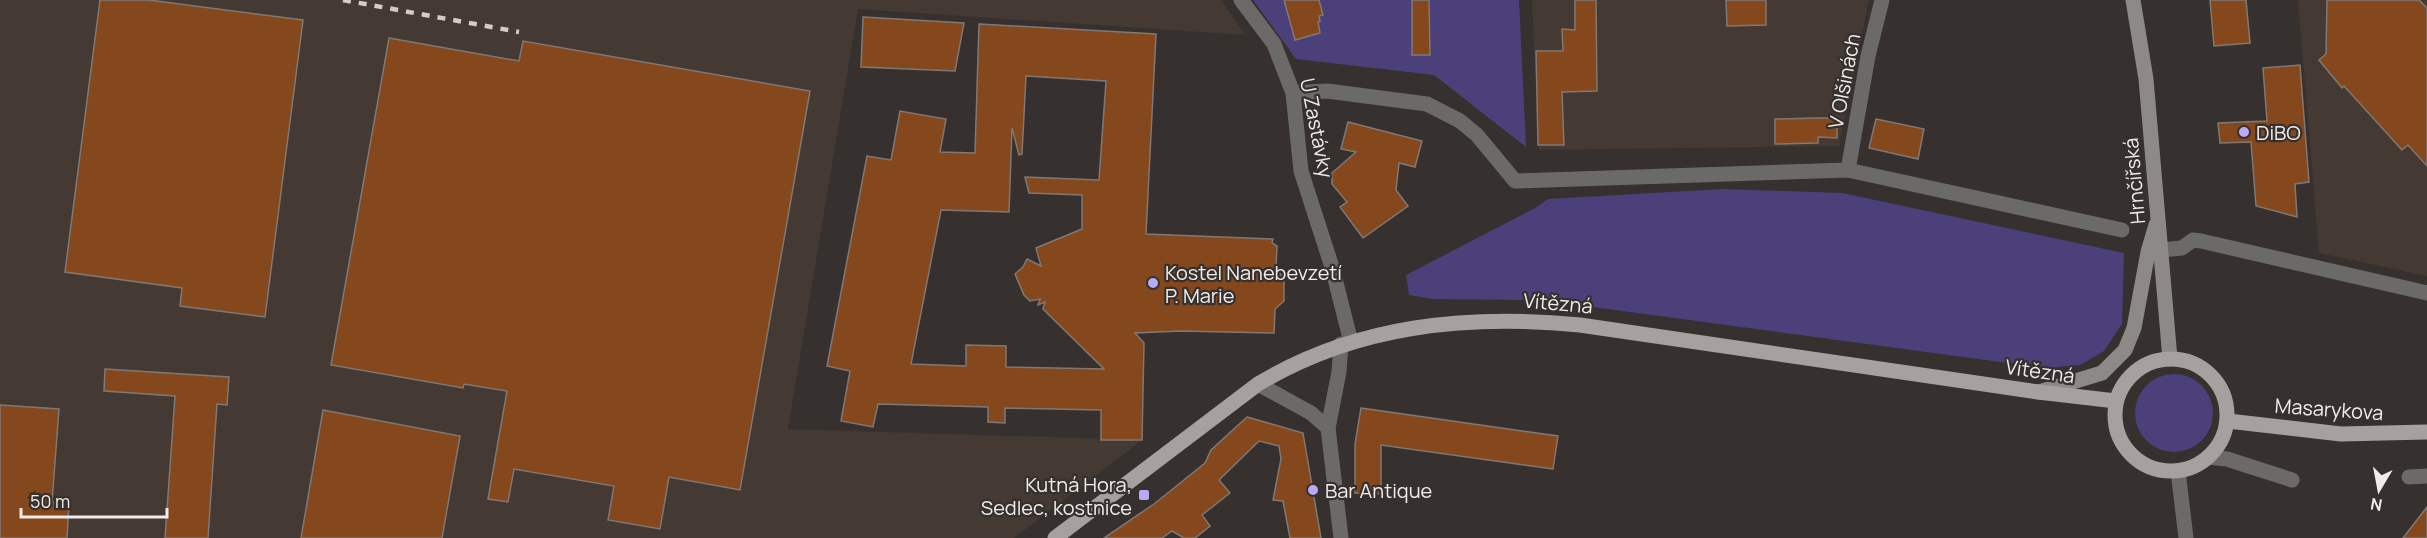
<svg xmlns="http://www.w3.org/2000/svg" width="2427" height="538" font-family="Manrope,sans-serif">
<rect width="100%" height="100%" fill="#36312e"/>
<g fill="#443933">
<path d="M 0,0 L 1221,0 L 1245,35 L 858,9 L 788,429 L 1142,440 L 1014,538 L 0,538 Z"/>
<path d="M 1532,0 L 1869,0 L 1839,146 L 1539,150 Z"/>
<path d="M 2298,0 L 2427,0 L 2427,276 L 2319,253 Z"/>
</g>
<g fill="#4b4079">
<path d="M 1253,0 L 1519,0 L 1526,147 L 1434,75 L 1296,59 Z"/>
<path d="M 1722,189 L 1842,193 L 2124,253 L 2122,324 L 2104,351 L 2080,365 L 2046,368 L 1585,306 L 1522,300 L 1433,299 L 1409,295 L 1406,275 L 1535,208 L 1548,199 Z"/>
<circle cx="2174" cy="413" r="39"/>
</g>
<g fill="#85471c" stroke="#7f7975" stroke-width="1.5" fill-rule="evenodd">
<path d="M 100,0 L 149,0 L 303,20 L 265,317 L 180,306 L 182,288 L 65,272 Z"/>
<path d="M 1284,0 L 1319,0 L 1323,15 L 1319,16 L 1320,21 L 1318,22 L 1320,33 L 1295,40 Z"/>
<path d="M 1412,0 L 1429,0 L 1430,55 L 1412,55 Z"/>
<path d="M 1575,0 L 1596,0 L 1597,91 L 1562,92 L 1564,145 L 1538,145 L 1536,51 L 1563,51 L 1562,29 L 1575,30 Z"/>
<path d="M 1726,0 L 1766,0 L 1766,25 L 1727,26 Z"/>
<path d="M 2210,0 L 2246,0 L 2250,43 L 2214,46 Z"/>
<path d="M 2327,0 L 2419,0 L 2427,8 L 2427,166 L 2408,145 L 2402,150 L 2344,86 L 2342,88 L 2319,60 L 2326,54 Z"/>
<path d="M 863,17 L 964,23 L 955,71 L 861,67 Z"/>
<path d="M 979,24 L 1156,34 L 1146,234 L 1273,239 L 1272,243 L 1277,246 L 1276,268 L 1284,279 L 1284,301 L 1275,309 L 1274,333 L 1181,331 L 1135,333 L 1144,343 L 1142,440 L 1101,440 L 1101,410 L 1005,408 L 1005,423 L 988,422 L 988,407 L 878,404 L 873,427 L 841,421 L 850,371 L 827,366 L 867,156 L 891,160 L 900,111 L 946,119 L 940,152 L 975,153 ZM 1026,76 L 1106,81 L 1099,180 L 1025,177 L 1029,193 L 1082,195 L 1082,229 L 1036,248 L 1041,266 L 1027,259 L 1023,267 L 1015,274 L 1024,295 L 1030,301 L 1040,299 L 1038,305 L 1045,302 L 1043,309 L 1104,369 L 1006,367 L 1006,346 L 966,345 L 966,366 L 911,364 L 941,210 L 1009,212 L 1012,128 L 1019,155 L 1022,154 Z"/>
<path d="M 389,38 L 519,61 L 523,41 L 810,91 L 740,490 L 669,477 L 660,529 L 608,520 L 614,486 L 514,469 L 508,502 L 488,499 L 507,391 L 464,384 L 463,388 L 331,365 Z"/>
<path d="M 2300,65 L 2309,182 L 2295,184 L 2297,217 L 2256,206 L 2251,142 L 2220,143 L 2218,123 L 2267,121 L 2263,68 Z"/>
<path d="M 1818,118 L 1837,118 L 1837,138 L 1818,137 L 1818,143 L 1775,144 L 1775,119 Z"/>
<path d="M 1876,119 L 1924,129 L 1918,159 L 1869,148 Z"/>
<path d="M 1348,122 L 1422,141 L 1415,167 L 1399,163 L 1396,190 L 1408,206 L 1363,238 L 1340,207 L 1347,202 L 1332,184 L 1332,173 L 1356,152 L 1341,149 Z"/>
<path d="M 105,369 L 229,377 L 227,405 L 217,404 L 208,538 L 165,538 L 175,396 L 104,391 Z"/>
<path d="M 0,405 L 59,409 L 52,502 L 69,503 L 67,538 L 0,538 Z"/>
<path d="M 1361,408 L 1558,436 L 1553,469 L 1381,445 L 1381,494 L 1355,493 L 1355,444 Z"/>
<path d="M 323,410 L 460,436 L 442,538 L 301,538 Z"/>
<path d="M 1247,417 L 1303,433 L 1321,538 L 1290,538 L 1283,501 L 1273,500 L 1281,459 L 1279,446 L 1259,441 L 1219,480 L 1230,493 L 1202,515 L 1210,526 L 1195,538 L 1184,538 L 1172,531 L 1162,538 L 1104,538 L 1154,504 L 1205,463 L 1211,450 Z"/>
<path d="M 2427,507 L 2427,538 L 2403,538 Z"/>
</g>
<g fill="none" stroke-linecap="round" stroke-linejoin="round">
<g stroke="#6c6a68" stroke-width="15">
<path d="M 1241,0 L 1274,44 L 1293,93 L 1301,171 L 1332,267 L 1351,342"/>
<path d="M 1293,93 L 1327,91 L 1427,104 L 1460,121 L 1477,135 L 1515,181 L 1848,170 L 2122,230"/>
<path d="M 1848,170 L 1868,56 L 1882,0"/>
<path d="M 2161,250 L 2182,248 L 2193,240 L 2201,241 L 2427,293"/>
<path d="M 1258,384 L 1311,413 L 1328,428"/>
<path d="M 2208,457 L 2227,459 L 2292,480"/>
<path d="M 2409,477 L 2427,476"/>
<path d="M 1341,538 L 1328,428 L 1339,372 L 1341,344"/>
</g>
<path stroke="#6c6a68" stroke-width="15" d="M 2178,471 L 2186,538"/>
<g stroke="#8d8986" stroke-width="15">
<path d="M 2133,0 L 2146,79 L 2170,359"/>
<path d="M 2039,392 L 2102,373 L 2125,350 L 2134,328 L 2148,252 L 2156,225"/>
</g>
<g stroke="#a6a19e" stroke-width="15">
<circle cx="2171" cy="415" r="56"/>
<path d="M 2228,421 L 2341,434 L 2427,432"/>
<path d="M 1055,538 L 1258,384 C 1356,325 1467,314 1580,325 L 2038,392 L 2116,401"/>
</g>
<path stroke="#d1cdcb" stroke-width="4.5" stroke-dasharray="8 8" stroke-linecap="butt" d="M 343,0 L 519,32"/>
</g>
<g fill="#b7abf8" stroke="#36312e" stroke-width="2">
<circle cx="2244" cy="132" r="6"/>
<circle cx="1153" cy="283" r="6"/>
<circle cx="1313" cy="490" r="6"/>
<rect x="1138" y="489" width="12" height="12" rx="3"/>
</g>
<g text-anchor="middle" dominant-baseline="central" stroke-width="4.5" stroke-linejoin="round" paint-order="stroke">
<g font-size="20" fill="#f0ecea" stroke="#36312e">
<text transform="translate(1844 81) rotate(-79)">V Olšinách</text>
<text transform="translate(1317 128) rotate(79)">U Zastávky</text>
<text transform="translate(2134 181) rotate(-95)">Hrnčířská</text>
<text transform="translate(1558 303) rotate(5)">Vítězná</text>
<text transform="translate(2040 371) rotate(8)">Vítězná</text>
<text transform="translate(2329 409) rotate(4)">Masarykova</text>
</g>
<g font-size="20" fill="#f0ecea" stroke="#36312e" text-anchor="start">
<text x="2256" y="132">DiBO</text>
<text x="1165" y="272">Kostel Nanebevzetí<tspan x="1165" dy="23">P. Marie</tspan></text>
<text x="1132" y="484" text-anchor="end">Kutná Hora,<tspan x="1132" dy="23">Sedlec, kostnice</tspan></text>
<text x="1325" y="490">Bar Antique</text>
</g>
</g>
<g transform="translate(2379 490) rotate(190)" stroke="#36312e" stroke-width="4.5" paint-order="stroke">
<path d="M0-4.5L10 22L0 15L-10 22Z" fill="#f0ecea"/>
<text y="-9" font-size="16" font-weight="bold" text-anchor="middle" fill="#f0ecea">N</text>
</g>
<path d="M21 508v9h146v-9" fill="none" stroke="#f0ecea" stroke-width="3"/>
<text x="30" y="508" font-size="18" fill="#f0ecea" stroke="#36312e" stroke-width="4.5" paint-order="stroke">50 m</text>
</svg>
